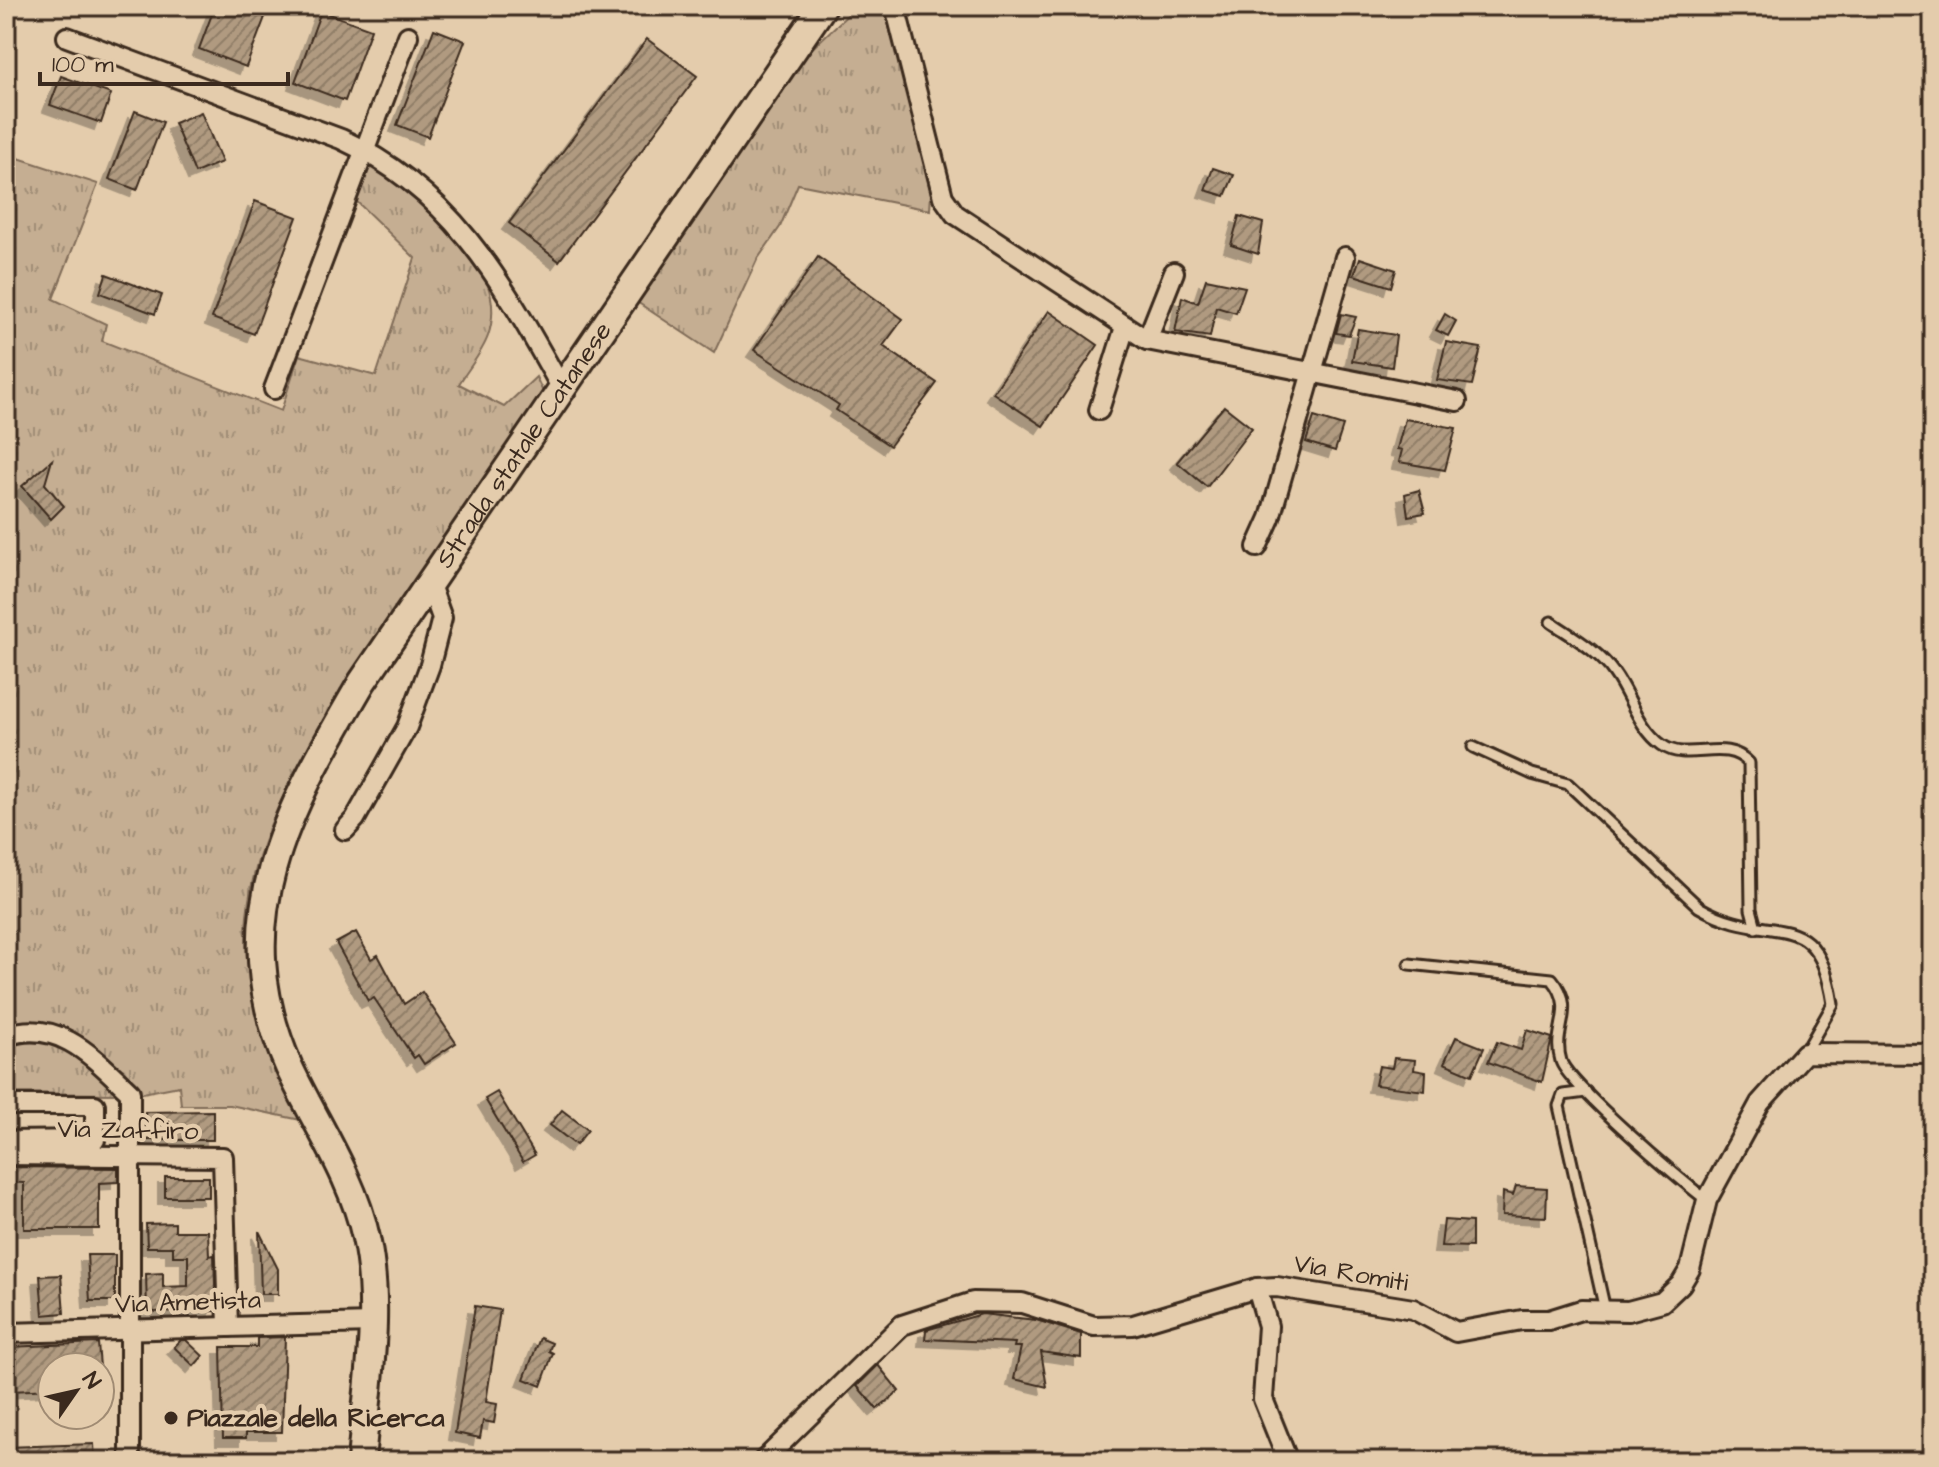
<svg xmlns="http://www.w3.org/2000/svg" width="1939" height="1467" font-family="'Architects Daughter',sans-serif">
<defs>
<pattern id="grass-tufts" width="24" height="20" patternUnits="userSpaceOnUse" patternTransform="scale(2)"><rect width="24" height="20" fill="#c5ae92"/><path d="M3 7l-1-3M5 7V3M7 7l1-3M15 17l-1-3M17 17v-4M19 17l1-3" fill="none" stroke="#a18e77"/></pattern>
<pattern id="building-hatch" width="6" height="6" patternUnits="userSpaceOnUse" patternTransform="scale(2)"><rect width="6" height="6" fill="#b09a80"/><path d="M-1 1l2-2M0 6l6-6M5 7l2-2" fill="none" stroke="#907e68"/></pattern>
<filter id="shadow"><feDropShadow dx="-7" dy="7" stdDeviation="0" flood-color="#0004"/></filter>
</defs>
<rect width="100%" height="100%" fill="#e4ccac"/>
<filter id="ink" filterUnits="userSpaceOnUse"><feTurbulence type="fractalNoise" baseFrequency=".0125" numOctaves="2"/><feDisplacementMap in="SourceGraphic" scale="16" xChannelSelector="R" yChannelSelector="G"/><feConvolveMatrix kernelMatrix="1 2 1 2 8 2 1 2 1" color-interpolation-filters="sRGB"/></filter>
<g filter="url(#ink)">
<g fill="url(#grass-tufts)" stroke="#806c58" stroke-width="2">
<path d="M 857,6 L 888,6 L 931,194 L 930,210 L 798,184 L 780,227 L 757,260 L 714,353 L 637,302 L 804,56 Z"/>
<path d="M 6,154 L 98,184 L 53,299 L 106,324 L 102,341 L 281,411 L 299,355 L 376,376 L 415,258 L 354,199 L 364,170 L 375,167 L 385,172 C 430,215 512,265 488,336 C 482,353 468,369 459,384 L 504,407 L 536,377 L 543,392 C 497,461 451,530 406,599 C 342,696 244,820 246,941 C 247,1006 275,1062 301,1120 L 230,1105 L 181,1105 L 179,1086 L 138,1094 C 97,1056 68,1012 6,1026 Z"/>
<path d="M 37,1039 L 55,1040 L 116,1086 L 117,1094 L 6,1093 L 6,1047 Z"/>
</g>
<g fill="url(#building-hatch)" stroke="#3b2a1e" stroke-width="2" filter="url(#shadow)">
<path d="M 215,6 L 237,6 L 265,17 L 246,67 L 199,49 Z"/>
<path d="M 321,11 L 371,29 L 345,101 L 295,82 Z"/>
<path d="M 434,29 L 465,41 L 428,137 L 397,125 Z"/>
<path d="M 647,39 L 697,76 L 559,261 L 509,223 Z"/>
<path d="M 61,76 L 111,94 L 101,123 L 50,105 Z"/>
<path d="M 135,111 L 163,122 L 137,190 L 109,179 Z"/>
<path d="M 201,112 L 222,162 L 195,173 L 174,123 Z"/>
<path d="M 1213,168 L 1234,175 L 1225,196 L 1205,190 Z"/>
<path d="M 255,201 L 297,217 L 254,334 L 212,318 Z"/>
<path d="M 1239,216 L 1263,223 L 1258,254 L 1231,245 Z"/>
<path d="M 818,257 L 903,319 L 883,346 L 937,383 L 890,446 L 836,410 L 839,405 L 754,350 Z"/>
<path d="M 1360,258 L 1396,270 L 1391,287 L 1354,275 Z"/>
<path d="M 106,274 L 162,295 L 155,314 L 100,293 Z"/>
<path d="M 1206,279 L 1245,287 L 1236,313 L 1216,307 L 1210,337 L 1175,332 L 1182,297 L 1198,303 Z"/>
<path d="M 1049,311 L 1098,345 L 1043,426 L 993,393 Z"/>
<path d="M 1341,314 L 1356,317 L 1349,335 L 1336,333 Z"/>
<path d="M 1445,314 L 1456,321 L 1448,336 L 1436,330 Z"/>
<path d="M 1358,329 L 1396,335 L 1392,367 L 1352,361 Z"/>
<path d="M 1446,342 L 1481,348 L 1472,385 L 1437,380 Z"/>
<path d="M 1224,406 L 1252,428 L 1207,487 L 1177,462 Z"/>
<path d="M 1314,417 L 1343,426 L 1335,451 L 1306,442 Z"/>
<path d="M 1405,419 L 1456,428 L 1445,470 L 1399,462 L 1402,450 L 1397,449 Z"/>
<path d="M 52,460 L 45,484 L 64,506 L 51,519 L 22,486 Z"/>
<path d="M 1419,490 L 1425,513 L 1408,516 L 1405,494 Z"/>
<path d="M 356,932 L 371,959 L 378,955 L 404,1004 L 422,992 L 456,1043 L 424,1064 L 418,1055 L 414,1058 L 374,998 L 368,1001 L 336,943 Z"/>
<path d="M 1527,1030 L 1552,1038 L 1542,1082 L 1488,1062 L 1497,1042 L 1521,1050 Z"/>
<path d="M 1456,1037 L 1484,1048 L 1472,1075 L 1444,1063 Z"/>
<path d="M 1394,1058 L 1415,1060 L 1414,1070 L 1426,1072 L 1425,1091 L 1375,1085 L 1379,1066 L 1392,1068 Z"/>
<path d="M 497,1092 L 535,1155 L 523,1162 L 485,1099 Z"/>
<path d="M 562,1110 L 588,1130 L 576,1145 L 550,1125 Z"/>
<path d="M 213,1111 L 213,1140 L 145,1140 L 145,1112 Z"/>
<path d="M 6,1167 L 118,1168 L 118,1182 L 99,1183 L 99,1229 L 24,1229 L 24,1183 L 6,1182 Z"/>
<rect x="165" y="1177" width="44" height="20"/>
<path d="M 1516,1186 L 1547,1188 L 1546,1217 L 1502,1215 L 1503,1192 L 1513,1195 Z"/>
<path d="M 1444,1220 L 1472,1222 L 1472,1247 L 1441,1246 Z"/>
<path d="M 175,1223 L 175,1231 L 208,1231 L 209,1256 L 214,1255 L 216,1311 L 147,1312 L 146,1274 L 163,1273 L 163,1287 L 188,1286 L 188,1256 L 173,1256 L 173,1247 L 147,1247 L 146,1224 Z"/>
<path d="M 259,1231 L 278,1269 L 278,1294 L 261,1294 Z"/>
<path d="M 87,1255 L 115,1255 L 115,1301 L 90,1301 Z"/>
<path d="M 61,1275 L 64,1313 L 43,1315 L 40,1276 Z"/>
<path d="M 475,1306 L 500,1310 L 486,1402 L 497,1404 L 494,1423 L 483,1421 L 480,1438 L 455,1433 Z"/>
<path d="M 982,1314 L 1036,1320 L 1081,1334 L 1081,1358 L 1041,1352 L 1047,1387 L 1014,1379 L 1021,1347 L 1014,1347 L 1015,1343 L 925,1339 L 926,1330 Z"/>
<path d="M 285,1337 L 282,1432 L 246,1432 L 246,1438 L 223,1438 L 221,1347 L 257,1347 L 257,1338 Z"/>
<path d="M 540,1338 L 552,1343 L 549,1351 L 553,1353 L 541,1386 L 524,1379 Z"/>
<path d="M 181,1340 L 186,1340 L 203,1356 L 194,1366 L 174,1347 Z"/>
<path d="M 98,1343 L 100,1367 L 52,1367 L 52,1389 L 11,1391 L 8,1347 Z"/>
<path d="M 878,1365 L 899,1391 L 877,1409 L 857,1386 Z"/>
<path d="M 94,1444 L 95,1461 L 6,1461 L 6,1447 Z"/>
</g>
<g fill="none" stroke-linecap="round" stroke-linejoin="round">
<defs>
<g id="service">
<path d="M 1551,622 C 1573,637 1599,651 1614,673 C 1631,696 1638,728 1662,745 C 1688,764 1725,736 1749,763 L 1751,909 L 1756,928"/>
<path d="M 1473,747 L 1532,774 L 1568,784 L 1699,907 C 1770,949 1817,899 1833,1004 L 1805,1053"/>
<path d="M 1409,964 L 1552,979 C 1578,1010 1551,1029 1561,1061 C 1567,1083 1683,1183 1707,1200"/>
<path d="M 1586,1092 L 1563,1095 L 1559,1106 L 1605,1310"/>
</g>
<g id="minor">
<path d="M 895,6 L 943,197 L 955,214 L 1147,340 L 1457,401"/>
<path d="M 67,37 L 341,139 C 454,191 503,284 561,387"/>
<path d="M 1147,340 L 1174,272"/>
<path d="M 274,389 L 408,36"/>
<path d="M 1099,410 L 1125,327"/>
<path d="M 1257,547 L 1270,518 L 1345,257"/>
<path d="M 345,830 L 355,819 L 407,727 L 430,665 L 442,618 L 429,582"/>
<path d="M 6,1036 C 59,1017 95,1059 130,1092 L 130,1461"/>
<path d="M 6,1105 L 95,1105 L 95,1140 L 6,1141"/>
<path d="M 6,1155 L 223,1157 L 228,1327"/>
<path d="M 1257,1288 L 1268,1326 L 1263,1399 L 1288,1461"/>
<path d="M 6,1333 L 372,1323"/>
<path d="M 763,1461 L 902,1325 L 973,1302 L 1022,1303 L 1094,1326 L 1133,1325 L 1257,1288 L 1277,1287 L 1413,1309 L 1456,1332 L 1522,1320 L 1549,1320 L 1581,1310 L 1628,1311 L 1662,1302 L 1681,1284 L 1690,1269 L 1707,1200 L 1760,1103 L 1805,1053 L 1933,1054"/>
</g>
<g id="secondary">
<path id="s1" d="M 361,1461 C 367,1388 382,1310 366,1238 C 353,1177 315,1123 289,1067 C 223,919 288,809 362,682 L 823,6"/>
</g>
</defs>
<use href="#service" stroke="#3b2a1e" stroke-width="15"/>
<use href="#minor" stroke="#3b2a1e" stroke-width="24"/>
<use href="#secondary" stroke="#3b2a1e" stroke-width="32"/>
<use href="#service" stroke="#e4ccac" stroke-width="9"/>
<use href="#minor" stroke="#e4ccac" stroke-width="18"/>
<use href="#secondary" stroke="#e4ccac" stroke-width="26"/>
</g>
</g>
<circle fill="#3b2a1e" stroke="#e4ccac" stroke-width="3" cx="171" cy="1418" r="8"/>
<g text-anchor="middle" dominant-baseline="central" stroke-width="8" stroke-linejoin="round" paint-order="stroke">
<g font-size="26" fill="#3b2a1e" stroke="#e4ccac">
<text stroke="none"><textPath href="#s1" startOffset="1110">Strada statale Catanese</textPath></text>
<text transform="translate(128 1130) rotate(1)">Via Zaffiro</text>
<text transform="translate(1351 1273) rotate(10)">Via Romiti</text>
<text transform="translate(188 1302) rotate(-2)">Via Ametista</text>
</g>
<g font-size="26" font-weight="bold" fill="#3b2a1e" stroke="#e4ccac" text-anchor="start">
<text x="187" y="1418">Piazzale della Ricerca</text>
</g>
</g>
<rect width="1939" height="1467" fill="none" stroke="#e4ccac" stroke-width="32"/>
<rect x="16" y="16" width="1907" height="1435" fill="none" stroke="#3b2a1e" stroke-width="3" filter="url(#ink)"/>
<g transform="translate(76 1391) rotate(56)"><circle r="38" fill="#e4ccac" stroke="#a08b73" stroke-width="2"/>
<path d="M0-6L14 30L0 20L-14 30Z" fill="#3b2a1e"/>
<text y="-12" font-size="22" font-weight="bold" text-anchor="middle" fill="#3b2a1e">N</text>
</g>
<path d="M40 72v12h248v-12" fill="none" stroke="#3b2a1e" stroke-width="4"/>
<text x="52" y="72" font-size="24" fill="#3b2a1e" stroke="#e4ccac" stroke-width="6" paint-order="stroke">100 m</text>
</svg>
